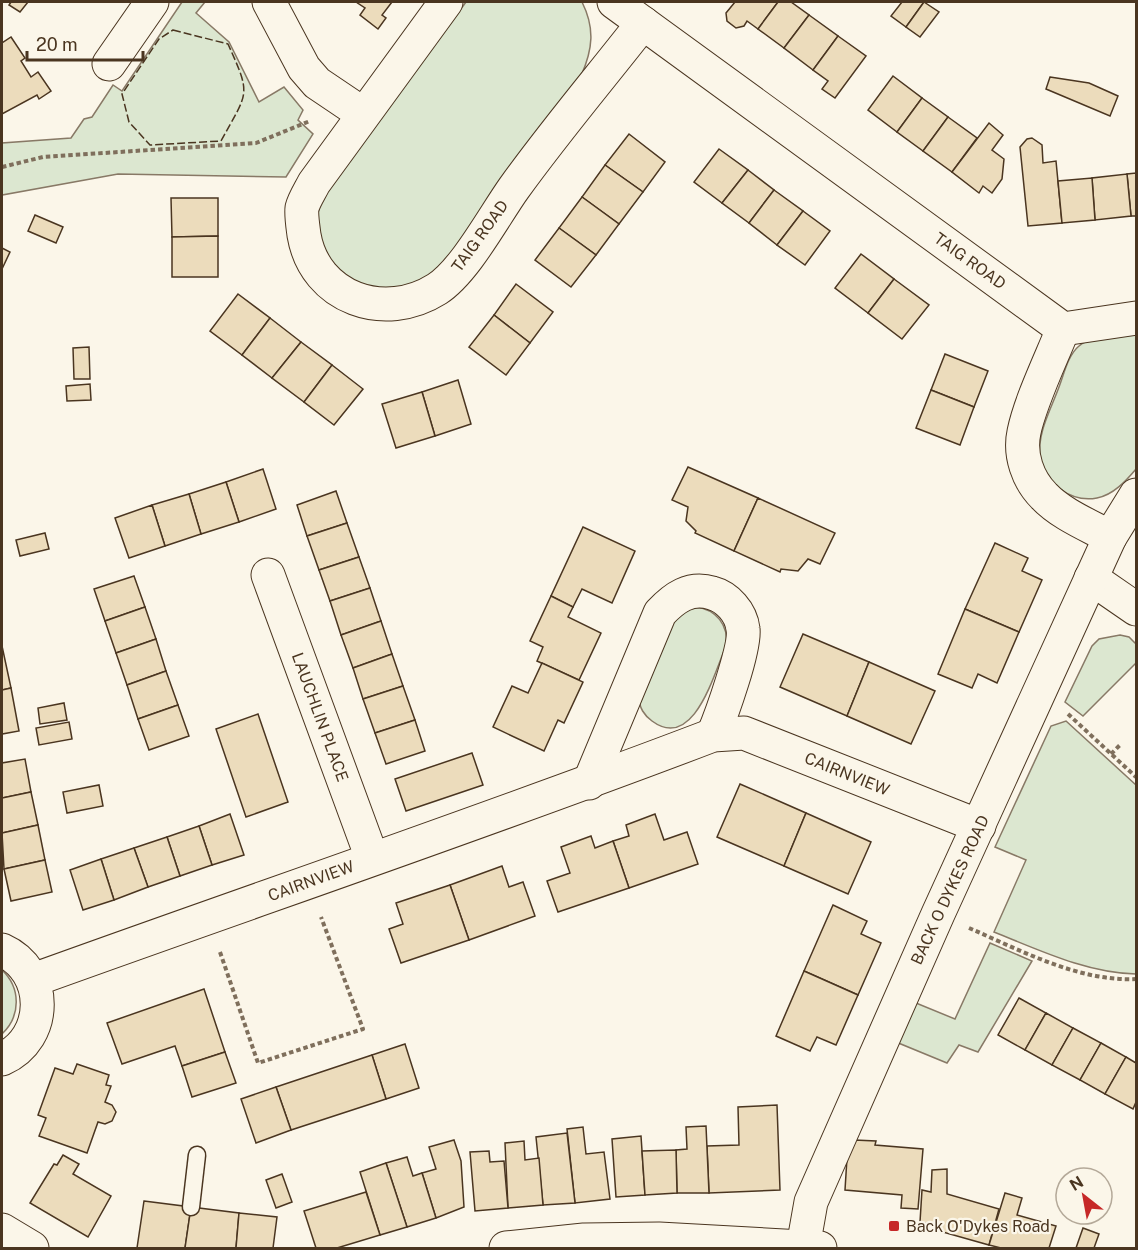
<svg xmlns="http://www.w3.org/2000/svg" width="1138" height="1250" font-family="'Public Sans',sans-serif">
<rect width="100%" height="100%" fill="#fbf6e9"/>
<g fill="#dce7d0" stroke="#887966" stroke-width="1.5">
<path d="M 182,2 L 205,2 L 196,13 L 229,42 L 259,102 L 284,87 L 303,110 L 298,120 L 313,134 L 286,177 L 118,174 L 2,195 L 2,143 L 71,138 L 84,119 L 92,117 L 113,85 L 122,91 Z"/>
<path d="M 466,2 L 582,2 C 595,28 593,49 581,76 L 446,260 L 429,277 L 413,287 L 370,289 L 343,275 L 324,252 L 316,221 L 322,197 Z"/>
<path d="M 1136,334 L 1136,469 C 1126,481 1113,495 1097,498 C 1071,503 1044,483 1040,457 C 1037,433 1051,409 1059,387 C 1064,374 1068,355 1079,346 C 1091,335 1121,336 1136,334 Z"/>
<path d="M 695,607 C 716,609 729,625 726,646 C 714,673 694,752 652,721 C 645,716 638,707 640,698 C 641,687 663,634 669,625 C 674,617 686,610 695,607 Z"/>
<path d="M 1120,635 L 1129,637 L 1136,644 L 1136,663 L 1083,716 L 1065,702 L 1092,646 L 1099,639 Z"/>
<path d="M 1066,721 L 1136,785 L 1136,974 C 1087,973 1039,950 994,932 L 1026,860 L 995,847 L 1051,726 Z"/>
<path d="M 990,943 L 1032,961 L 978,1052 L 959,1045 L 947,1063 L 896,1042 L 916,1003 L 955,1019 Z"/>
<path d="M 2,970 C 21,988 21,1016 2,1034 Z"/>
</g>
<g fill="#ecdcbc" stroke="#4a3520" stroke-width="1.5">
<path d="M 11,2 L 28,2 L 20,12 L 9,5 Z"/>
<path d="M 356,2 L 392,2 L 382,15 L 386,18 L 378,29 L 360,15 L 365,8 Z"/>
<path d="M 735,2 L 778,2 L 758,29 L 747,21 L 744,26 L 736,28 L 727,21 L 726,13 Z"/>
<path d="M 778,2 L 791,2 L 809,15 L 784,48 L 758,29 Z"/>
<path d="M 902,2 L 924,2 L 906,27 L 891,16 Z"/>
<path d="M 924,2 L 939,12 L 920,37 L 906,27 Z"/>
<path d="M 809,15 L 838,36 L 813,70 L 784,48 Z"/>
<path d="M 838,36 L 866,56 L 835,98 L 822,89 L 828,81 L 813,70 Z"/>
<path d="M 11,37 L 25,58 L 21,61 L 31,77 L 38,72 L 51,91 L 39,99 L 37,95 L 2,114 L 2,43 Z"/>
<path d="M 893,76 L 922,98 L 897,132 L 868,110 Z"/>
<path d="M 1050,77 L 1089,83 L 1118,96 L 1110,116 L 1046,89 Z"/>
<path d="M 922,98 L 948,117 L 923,151 L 897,132 Z"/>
<path d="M 948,117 L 977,138 L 952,172 L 923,151 Z"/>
<path d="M 989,123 L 1003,135 L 992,150 L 1004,159 L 1002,179 L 992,193 L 983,186 L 979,193 L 952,172 Z"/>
<path d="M 629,134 L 665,162 L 643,192 L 605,165 Z"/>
<path d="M 1032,138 L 1042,145 L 1043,163 L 1056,161 L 1062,223 L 1028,226 L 1020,147 L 1027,139 Z"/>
<path d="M 719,149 L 748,170 L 722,203 L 694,182 Z"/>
<path d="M 605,165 L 643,192 L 619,224 L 582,197 Z"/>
<path d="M 748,170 L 774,190 L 749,223 L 722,203 Z"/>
<path d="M 1136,173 L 1136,216 L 1131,216 L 1127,174 Z"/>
<path d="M 1127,174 L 1131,216 L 1095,220 L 1092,178 Z"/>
<path d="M 1092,178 L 1095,220 L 1062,223 L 1058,181 Z"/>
<path d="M 774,190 L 803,211 L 777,245 L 749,223 Z"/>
<path d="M 582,197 L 619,224 L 596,255 L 559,228 Z"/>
<path d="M 171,198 L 218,198 L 218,236 L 172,237 Z"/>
<path d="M 803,211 L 830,231 L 805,265 L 777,245 Z"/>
<path d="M 35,215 L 63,227 L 56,243 L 28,231 Z"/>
<path d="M 559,228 L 596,255 L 571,287 L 535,260 Z"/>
<path d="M 218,236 L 218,277 L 172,277 L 172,237 Z"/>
<path d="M 2,248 L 10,252 L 2,269 Z"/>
<path d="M 861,254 L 894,279 L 868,313 L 835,288 Z"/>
<path d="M 894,279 L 929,305 L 902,339 L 868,313 Z"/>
<path d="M 516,284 L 553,312 L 530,343 L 494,315 Z"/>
<path d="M 238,294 L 270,318 L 242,355 L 210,331 Z"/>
<path d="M 494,315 L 530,343 L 506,375 L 469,347 Z"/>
<path d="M 270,318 L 301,342 L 272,378 L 242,355 Z"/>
<path d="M 301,342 L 332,365 L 304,402 L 272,378 Z"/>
<path d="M 89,347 L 90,379 L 74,379 L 73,348 Z"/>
<path d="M 945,354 L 988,371 L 974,407 L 931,390 Z"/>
<path d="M 332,365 L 363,389 L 334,425 L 304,402 Z"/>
<path d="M 458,380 L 471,424 L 435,436 L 422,392 Z"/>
<path d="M 90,384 L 91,400 L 67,401 L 66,386 Z"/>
<path d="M 931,390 L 974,407 L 960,445 L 916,428 Z"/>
<path d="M 422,392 L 435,436 L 396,448 L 382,404 Z"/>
<path d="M 688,467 L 758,498 L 734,551 L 695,533 L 696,531 L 686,521 L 688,507 L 672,500 Z"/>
<path d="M 263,469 L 276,509 L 239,522 L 226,482 Z"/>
<path d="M 226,482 L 239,522 L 201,534 L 189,494 Z"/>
<path d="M 336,491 L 347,523 L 307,536 L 297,505 Z"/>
<path d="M 189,494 L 201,534 L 165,546 L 152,505 Z"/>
<path d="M 758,498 L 835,533 L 820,564 L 808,559 L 798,571 L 781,569 L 780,572 L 734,551 Z"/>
<path d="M 152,505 L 165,546 L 129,558 L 115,518 Z"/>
<path d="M 347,523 L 359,557 L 319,570 L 307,536 Z"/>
<path d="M 583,527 L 635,551 L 612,603 L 582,589 L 573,607 L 551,596 Z"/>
<path d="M 45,533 L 49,549 L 20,556 L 16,540 Z"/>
<path d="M 995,543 L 1028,558 L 1022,571 L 1042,580 L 1019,632 L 965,609 Z"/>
<path d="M 359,557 L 370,588 L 330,601 L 319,570 Z"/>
<path d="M 134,576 L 145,607 L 105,621 L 94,589 Z"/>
<path d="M 370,588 L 381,621 L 341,635 L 330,601 Z"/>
<path d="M 551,596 L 573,607 L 568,617 L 601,633 L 579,680 L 537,661 L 543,647 L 530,641 Z"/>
<path d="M 145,607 L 156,639 L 116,653 L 105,621 Z"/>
<path d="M 965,609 L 1019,632 L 997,683 L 978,674 L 972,688 L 938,674 Z"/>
<path d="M 381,621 L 392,654 L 353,668 L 341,635 Z"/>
<path d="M 803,634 L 869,662 L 847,716 L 780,687 Z"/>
<path d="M 156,639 L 166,671 L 127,685 L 116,653 Z"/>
<path d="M 2,646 L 11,688 L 2,690 Z"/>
<path d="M 392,654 L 403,686 L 363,699 L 353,668 Z"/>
<path d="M 869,662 L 935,691 L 911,744 L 847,716 Z"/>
<path d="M 542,663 L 583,682 L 564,723 L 558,720 L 544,751 L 493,727 L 512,686 L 528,693 Z"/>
<path d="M 166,671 L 178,705 L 138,719 L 127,685 Z"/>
<path d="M 403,686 L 415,720 L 375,733 L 363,699 Z"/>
<path d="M 11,688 L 19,731 L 2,734 L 2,690 Z"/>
<path d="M 64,703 L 67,720 L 40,724 L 38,708 Z"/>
<path d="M 178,705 L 189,736 L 149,750 L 138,719 Z"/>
<path d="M 258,714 L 288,802 L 246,817 L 216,729 Z"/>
<path d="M 415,720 L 425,751 L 386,764 L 375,733 Z"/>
<path d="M 69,722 L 72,739 L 39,745 L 36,728 Z"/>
<path d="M 472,753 L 483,785 L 406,811 L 395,779 Z"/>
<path d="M 25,759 L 31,792 L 2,798 L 2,763 Z"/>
<path d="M 740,784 L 806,813 L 784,866 L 717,837 Z"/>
<path d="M 99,785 L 103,806 L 67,813 L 63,792 Z"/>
<path d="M 31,792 L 38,825 L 2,833 L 2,798 Z"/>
<path d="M 806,813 L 871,842 L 848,894 L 784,866 Z"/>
<path d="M 230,814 L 244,855 L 212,865 L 199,826 Z"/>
<path d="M 655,814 L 664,840 L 687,832 L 698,864 L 629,888 L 613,841 L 629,836 L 626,825 Z"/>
<path d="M 38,825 L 45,860 L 4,869 L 2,833 Z"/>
<path d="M 199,826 L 212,865 L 180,876 L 167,837 Z"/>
<path d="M 591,836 L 595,848 L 613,841 L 629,888 L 558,912 L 547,881 L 570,873 L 561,847 Z"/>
<path d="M 167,837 L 180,876 L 148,887 L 134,848 Z"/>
<path d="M 134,848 L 148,887 L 114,900 L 101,859 Z"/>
<path d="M 101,859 L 114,900 L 83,910 L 70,870 Z"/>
<path d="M 45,860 L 52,892 L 11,901 L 4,869 Z"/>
<path d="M 502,866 L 509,887 L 523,882 L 535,916 L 469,940 L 450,885 Z"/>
<path d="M 450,885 L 469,940 L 401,963 L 389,929 L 403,924 L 396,903 Z"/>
<path d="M 833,905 L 867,921 L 861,934 L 881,943 L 858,995 L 804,971 Z"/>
<path d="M 804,971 L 858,995 L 836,1045 L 817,1037 L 810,1051 L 776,1036 Z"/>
<path d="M 204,989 L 225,1052 L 182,1066 L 175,1046 L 122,1064 L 107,1023 Z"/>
<path d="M 1019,998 L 1046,1013 L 1025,1050 L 998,1035 Z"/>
<path d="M 1046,1013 L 1073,1028 L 1052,1065 L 1025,1050 Z"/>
<path d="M 1073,1028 L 1101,1043 L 1080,1080 L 1052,1065 Z"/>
<path d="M 1101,1043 L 1126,1057 L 1105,1094 L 1080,1080 Z"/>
<path d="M 405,1044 L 419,1088 L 386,1099 L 372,1055 Z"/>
<path d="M 225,1052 L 236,1083 L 192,1097 L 182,1066 Z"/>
<path d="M 372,1055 L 386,1099 L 291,1130 L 276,1087 Z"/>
<path d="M 1126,1057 L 1136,1063 L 1136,1102 L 1133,1109 L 1105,1094 Z"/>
<path d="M 77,1064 L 109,1075 L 106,1085 L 111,1086 L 105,1102 L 112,1105 L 116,1112 L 112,1121 L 105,1124 L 98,1122 L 87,1153 L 39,1136 L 46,1118 L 38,1115 L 55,1068 L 73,1074 Z"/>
<path d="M 276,1087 L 291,1130 L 256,1143 L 241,1099 Z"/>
<path d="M 777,1105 L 780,1190 L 709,1193 L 707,1146 L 739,1145 L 738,1107 Z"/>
<path d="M 706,1126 L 709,1193 L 677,1193 L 676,1150 L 687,1149 L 686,1127 Z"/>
<path d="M 583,1127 L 586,1154 L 604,1152 L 610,1199 L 575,1203 L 567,1129 Z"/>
<path d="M 567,1133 L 575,1203 L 543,1205 L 536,1137 Z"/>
<path d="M 641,1136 L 645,1195 L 616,1197 L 612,1139 Z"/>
<path d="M 454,1140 L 461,1161 L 464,1207 L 436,1218 L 422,1173 L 436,1169 L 429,1147 Z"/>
<path d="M 854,1140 L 876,1141 L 875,1145 L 923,1149 L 918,1209 L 901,1208 L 902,1195 L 845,1190 L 847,1158 Z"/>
<path d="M 524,1141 L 525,1160 L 539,1158 L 543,1205 L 508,1208 L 505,1143 Z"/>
<path d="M 676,1150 L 677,1193 L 645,1195 L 642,1151 Z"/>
<path d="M 489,1151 L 490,1162 L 504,1161 L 508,1208 L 475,1211 L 470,1152 Z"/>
<path d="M 63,1155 L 79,1164 L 73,1174 L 111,1196 L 88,1237 L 30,1203 L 54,1164 L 57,1165 Z"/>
<path d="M 407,1157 L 413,1176 L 422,1173 L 436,1218 L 407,1227 L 386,1163 Z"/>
<path d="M 386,1163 L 407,1227 L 380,1235 L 360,1172 Z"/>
<path d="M 947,1169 L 947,1194 L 999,1209 L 989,1245 L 932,1229 L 932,1225 L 920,1222 L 922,1190 L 931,1192 L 932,1170 Z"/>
<path d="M 282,1174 L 292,1202 L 276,1208 L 266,1180 Z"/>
<path d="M 366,1192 L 380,1235 L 337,1248 L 316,1248 L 304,1211 Z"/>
<path d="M 1005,1193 L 1022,1198 L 1017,1215 L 1056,1226 L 1049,1248 L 1001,1248 L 989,1245 Z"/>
<path d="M 144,1201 L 191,1207 L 185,1248 L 137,1248 Z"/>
<path d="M 191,1207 L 239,1213 L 236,1248 L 185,1248 Z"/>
<path d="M 239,1213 L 277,1217 L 273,1248 L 236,1248 Z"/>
<path d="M 1083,1228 L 1099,1234 L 1094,1248 L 1076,1248 Z"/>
</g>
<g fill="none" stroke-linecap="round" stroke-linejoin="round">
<defs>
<path id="service" d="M 191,1207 L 197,1155"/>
<g id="minor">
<path d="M 269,2 L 304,68 L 317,83 L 363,114"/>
<path d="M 446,2 L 314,183 C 310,191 304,200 302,208 C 301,215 303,227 304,235 C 315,299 385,322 437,289 C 465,271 494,216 514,188 C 555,131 600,78 643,23"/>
<path d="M 614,2 L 1063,329 L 1136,318"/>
<path d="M 109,64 L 152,2"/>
<path d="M 1063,329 C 1051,359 1030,402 1024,432 C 1019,455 1028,480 1044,496 C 1061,514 1088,525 1110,537"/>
<path d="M 268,575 L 372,858"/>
<path d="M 1091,578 L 1136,609"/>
<path d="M 589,783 L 660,613 C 674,598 690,586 712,593 C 727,597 741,612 743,629 C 746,647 721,716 713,735"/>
<path d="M 2,950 C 49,971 49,1038 2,1059"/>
<path d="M 33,980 C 260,898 488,821 713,735 L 744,733 L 979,826"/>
<path d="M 2,1230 L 32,1248"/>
<path d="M 803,1247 L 811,1202 L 938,914 L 1110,537 L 1136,495"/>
<path d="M 506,1248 L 584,1240 L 659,1239 L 820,1248"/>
</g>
</defs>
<use href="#service" stroke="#4a3520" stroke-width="19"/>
<use href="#minor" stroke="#4a3520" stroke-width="35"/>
<g stroke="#7f6f5c" stroke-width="4" stroke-dasharray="4.5 3" stroke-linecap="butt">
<path d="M 2,167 L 43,157 L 256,143 L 310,121"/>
<path d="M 1068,714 L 1136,777"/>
<path d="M 1111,754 L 1120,745"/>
<path d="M 969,928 C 1020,950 1079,982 1136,979"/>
<path d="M 220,952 L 258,1063 L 363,1029 L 321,917"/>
</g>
<use href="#service" stroke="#fbf6e9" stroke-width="16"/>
<use href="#minor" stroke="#fbf6e9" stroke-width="33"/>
<path stroke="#4a3520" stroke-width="1.5" stroke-dasharray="8 3" stroke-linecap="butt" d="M 173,30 L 228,44 C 252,97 248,91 221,141 L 150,145 L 129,122 L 122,94 L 159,39 Z"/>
</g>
<rect fill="#c62828" stroke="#fbf6e9" stroke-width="2" x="888" y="1220" width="12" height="12" rx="3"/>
<g text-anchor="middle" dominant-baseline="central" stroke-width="4.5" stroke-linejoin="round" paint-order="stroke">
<g font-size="16" fill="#4a3520" stroke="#fbf6e9">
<text transform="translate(480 236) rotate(-54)">TAIG ROAD</text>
<text transform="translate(970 261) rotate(36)">TAIG ROAD</text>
<text transform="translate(320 717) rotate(70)">LAUCHLIN PLACE</text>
<text transform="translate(847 774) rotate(22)">CAIRNVIEW</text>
<text transform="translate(311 881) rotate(-20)">CAIRNVIEW</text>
<text transform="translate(950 890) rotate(-65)">BACK O DYKES ROAD</text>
</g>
<g font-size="16" fill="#4a3520" stroke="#fbf6e9" text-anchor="start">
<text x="906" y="1226">Back O'Dykes Road</text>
</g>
</g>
<rect width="1138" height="1250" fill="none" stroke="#4a3520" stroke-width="6"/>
<g transform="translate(1084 1196) rotate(329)"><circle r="28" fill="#fbf6e9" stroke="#b4a999" stroke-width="1.5"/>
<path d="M0-4.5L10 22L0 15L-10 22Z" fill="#c62828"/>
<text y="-9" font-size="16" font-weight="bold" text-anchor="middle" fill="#4a3520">N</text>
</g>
<path d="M27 51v9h116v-9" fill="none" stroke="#4a3520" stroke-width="3"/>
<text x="36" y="51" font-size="18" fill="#4a3520" stroke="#fbf6e9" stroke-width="4.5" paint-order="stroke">20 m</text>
</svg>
